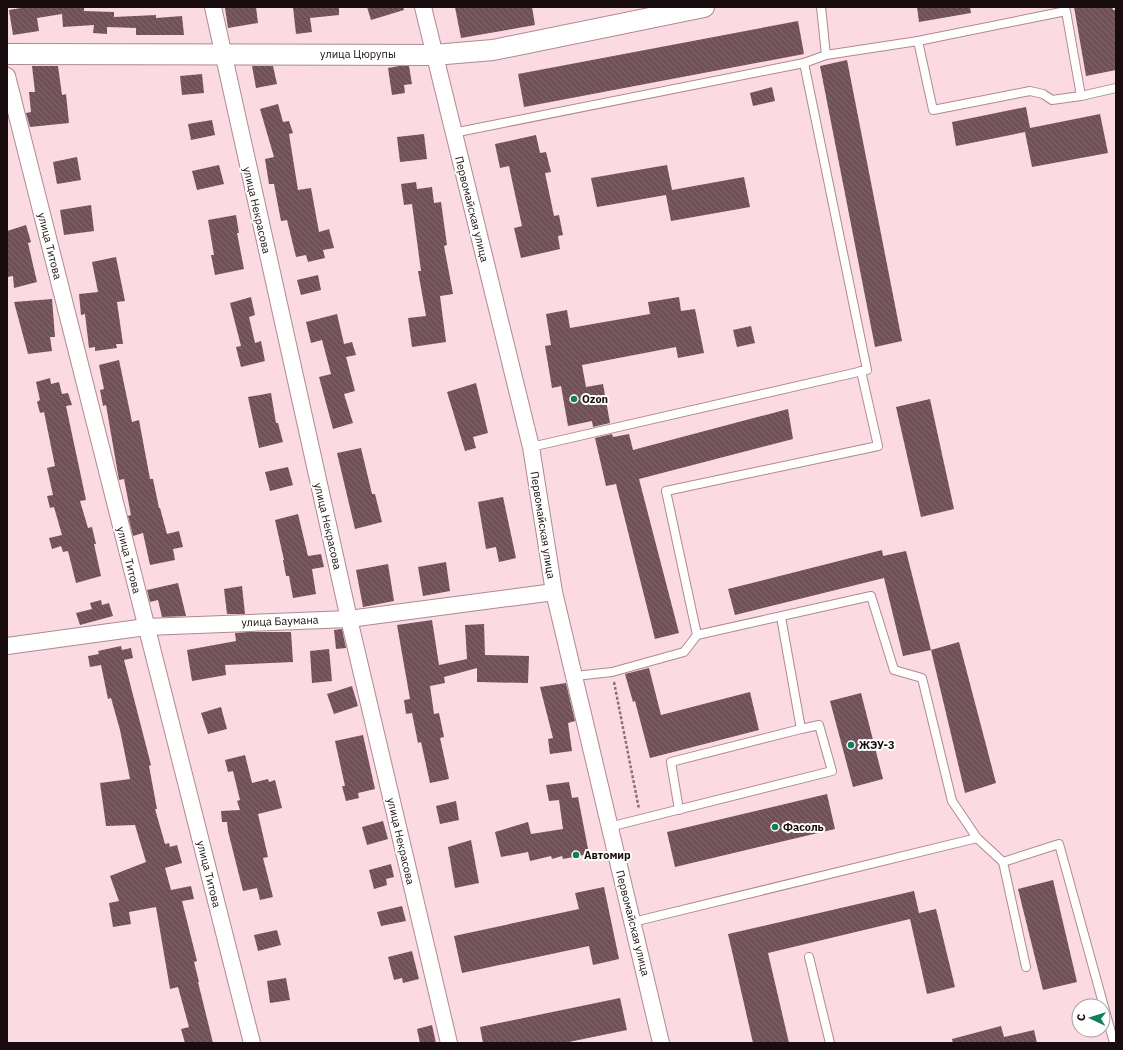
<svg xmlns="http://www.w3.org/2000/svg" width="1123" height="1050" font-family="'IBM Plex Sans',sans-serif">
<defs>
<pattern id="building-back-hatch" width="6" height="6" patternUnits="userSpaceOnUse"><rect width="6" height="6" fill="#715058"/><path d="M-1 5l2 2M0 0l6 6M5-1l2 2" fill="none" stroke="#836a70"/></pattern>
</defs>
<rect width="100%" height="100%" fill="#fbdae1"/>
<g fill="url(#building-back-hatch)">
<path d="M 27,7 L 84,7 L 84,11 L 114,12 L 114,17 L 156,15 L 156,18 L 182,16 L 184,35 L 136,35 L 136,28 L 107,27 L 107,34 L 93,33 L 94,25 L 63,27 L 62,14 L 37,18 L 39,31 L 13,35 L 9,10 Z"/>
<path d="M 235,7 L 256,7 L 258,23 L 228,28 L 225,8 Z"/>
<path d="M 293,7 L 339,7 L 339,15 L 310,18 L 312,32 L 296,34 Z"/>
<path d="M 367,7 L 403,7 L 404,10 L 371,20 Z"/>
<path d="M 455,7 L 532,7 L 535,25 L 461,38 Z"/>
<path d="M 917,7 L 970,7 L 971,13 L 919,22 Z"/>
<path d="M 1074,7 L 1112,7 L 1113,10 L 1116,10 L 1116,70 L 1086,76 Z"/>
<path d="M 798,21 L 804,54 L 524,107 L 518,74 Z"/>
<path d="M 847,60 L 902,341 L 875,347 L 820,66 Z"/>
<path d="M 32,66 L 58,66 L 62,95 L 66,94 L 69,123 L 30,127 L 26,113 L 31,112 L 29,92 L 35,92 Z"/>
<path d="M 252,66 L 273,66 L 277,84 L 256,88 Z"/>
<path d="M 399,66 L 409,66 L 412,84 L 404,85 L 405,93 L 392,95 L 388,68 Z"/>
<path d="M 202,74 L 204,93 L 182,95 L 180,76 Z"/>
<path d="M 772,87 L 775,101 L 753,106 L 750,93 Z"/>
<path d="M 278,104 L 283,122 L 289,121 L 293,133 L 289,134 L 298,190 L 311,188 L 319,232 L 329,229 L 334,248 L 323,250 L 325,258 L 308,262 L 306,255 L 296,257 L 287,220 L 281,221 L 274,184 L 269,184 L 265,159 L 274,157 L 260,109 Z"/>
<path d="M 1026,107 L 1030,128 L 1100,114 L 1108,153 L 1032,167 L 1025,132 L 956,146 L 952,122 Z"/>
<path d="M 212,120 L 215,135 L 191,140 L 188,124 Z"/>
<path d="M 424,134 L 427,159 L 400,162 L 397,137 Z"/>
<path d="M 536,135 L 540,153 L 546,152 L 551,172 L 545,173 L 554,216 L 559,215 L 563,235 L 558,236 L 560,249 L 521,258 L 514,228 L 522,226 L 513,185 L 509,166 L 500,168 L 495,144 Z"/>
<path d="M 77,157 L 81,180 L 57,184 L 53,162 Z"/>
<path d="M 219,165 L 224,184 L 197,190 L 192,171 Z"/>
<path d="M 667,165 L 672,190 L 744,177 L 750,207 L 671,221 L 666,195 L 597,207 L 591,178 Z"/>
<path d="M 416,182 L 417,189 L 432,187 L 434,203 L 441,202 L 447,245 L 444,246 L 453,294 L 440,296 L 446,342 L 412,347 L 408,318 L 426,316 L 418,271 L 421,271 L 412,204 L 404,205 L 401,184 Z"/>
<path d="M 91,205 L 94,231 L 64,235 L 60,210 Z"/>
<path d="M 236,215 L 239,233 L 237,233 L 244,269 L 215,275 L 211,255 L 214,255 L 208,220 Z"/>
<path d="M 26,225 L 31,242 L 28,243 L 37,282 L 14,288 L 13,276 L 7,277 L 7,231 Z"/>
<path d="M 116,257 L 125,301 L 117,302 L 123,344 L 116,344 L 117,348 L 95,351 L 95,347 L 89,348 L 85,314 L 81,315 L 79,294 L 98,292 L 92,262 Z"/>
<path d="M 318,275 L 321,290 L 301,295 L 297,280 Z"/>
<path d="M 251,297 L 255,315 L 249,317 L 255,343 L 261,341 L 265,361 L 241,367 L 236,347 L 241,346 L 230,303 Z"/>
<path d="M 679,297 L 681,311 L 695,309 L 704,353 L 678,358 L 676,347 L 582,365 L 586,387 L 603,384 L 610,423 L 593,427 L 592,421 L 568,426 L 561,386 L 552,388 L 545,346 L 551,345 L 546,314 L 567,310 L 570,328 L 650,314 L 648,302 Z"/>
<path d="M 52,299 L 55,337 L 50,337 L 52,351 L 28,354 L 14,302 Z"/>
<path d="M 337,314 L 344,344 L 352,342 L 356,355 L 346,357 L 355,391 L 344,394 L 353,423 L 333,429 L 319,377 L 331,374 L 322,340 L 311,343 L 306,322 Z"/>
<path d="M 751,326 L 755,343 L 737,347 L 733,330 Z"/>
<path d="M 119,360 L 132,422 L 139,420 L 150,479 L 153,479 L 159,508 L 160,508 L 167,534 L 179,531 L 183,547 L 173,549 L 175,560 L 150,565 L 143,533 L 133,536 L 128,516 L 131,515 L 124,479 L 119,480 L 106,405 L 103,406 L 100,390 L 104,389 L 99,365 Z"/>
<path d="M 50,378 L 51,384 L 59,382 L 62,394 L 68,393 L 72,405 L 66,406 L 86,500 L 80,501 L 88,528 L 92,527 L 96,544 L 94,544 L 101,576 L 76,583 L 68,551 L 63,552 L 61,546 L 52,549 L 49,538 L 62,535 L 54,507 L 50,508 L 47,496 L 53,495 L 47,468 L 55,466 L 44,412 L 40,413 L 37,402 L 40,400 L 36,382 Z"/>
<path d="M 476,383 L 488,433 L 473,437 L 476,448 L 465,451 L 447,392 Z"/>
<path d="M 271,393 L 276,423 L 278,423 L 283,442 L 259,448 L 248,397 Z"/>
<path d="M 930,399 L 954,509 L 921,517 L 896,407 Z"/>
<path d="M 788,409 L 793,439 L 639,479 L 679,633 L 655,639 L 616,484 L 606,486 L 595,438 L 612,434 L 613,437 L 629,434 L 633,450 Z"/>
<path d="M 361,448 L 372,494 L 375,494 L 382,522 L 355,529 L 337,453 Z"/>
<path d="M 288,467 L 293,485 L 270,491 L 265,472 Z"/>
<path d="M 503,497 L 516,558 L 499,562 L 496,547 L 486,549 L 478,502 Z"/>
<path d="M 298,514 L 308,556 L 321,554 L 324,567 L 312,569 L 316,594 L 293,598 L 289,576 L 286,576 L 283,560 L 284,560 L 275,520 Z"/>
<path d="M 882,550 L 883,556 L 906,551 L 931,650 L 903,656 L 884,578 L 735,615 L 728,589 Z"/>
<path d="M 446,562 L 450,591 L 423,596 L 418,567 Z"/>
<path d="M 388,564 L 394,601 L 363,607 L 356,570 Z"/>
<path d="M 178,583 L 186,616 L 162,617 L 158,600 L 150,602 L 147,590 Z"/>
<path d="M 242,586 L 245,614 L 227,614 L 224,589 Z"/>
<path d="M 101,600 L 102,605 L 109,603 L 113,616 L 80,625 L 76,613 L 92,609 L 90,603 Z"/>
<path d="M 432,620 L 439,665 L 467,659 L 465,625 L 484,624 L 485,655 L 529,656 L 528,683 L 477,682 L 477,668 L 444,677 L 445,683 L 430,686 L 434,714 L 439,713 L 444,737 L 440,738 L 449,779 L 430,783 L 421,742 L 418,743 L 412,713 L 406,714 L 404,700 L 410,699 L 397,625 Z"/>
<path d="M 342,629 L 346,648 L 336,649 L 334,630 Z"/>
<path d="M 248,632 L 291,632 L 293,662 L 225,665 L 226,675 L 192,681 L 187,650 L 236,641 L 235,633 Z"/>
<path d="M 959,642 L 996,783 L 965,793 L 931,650 Z"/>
<path d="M 121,646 L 122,650 L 131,648 L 133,658 L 124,660 L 151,765 L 149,766 L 157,809 L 155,809 L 165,844 L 169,843 L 170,847 L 177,845 L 182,863 L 165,868 L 171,890 L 191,886 L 194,899 L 182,901 L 197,961 L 194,962 L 199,982 L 198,982 L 213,1043 L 185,1043 L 181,1029 L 189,1027 L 178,987 L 170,989 L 156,907 L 129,912 L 131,924 L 113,927 L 109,903 L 119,901 L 110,876 L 146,862 L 135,825 L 106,826 L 100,783 L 130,779 L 120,730 L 111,698 L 108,699 L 101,665 L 90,667 L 88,656 L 99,654 L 98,651 Z"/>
<path d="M 329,649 L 332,681 L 312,683 L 310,651 Z"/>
<path d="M 649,668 L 661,715 L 750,692 L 759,730 L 650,758 L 635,701 L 633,702 L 625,674 Z"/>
<path d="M 566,683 L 575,721 L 568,723 L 572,751 L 550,754 L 548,739 L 553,738 L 540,687 Z"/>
<path d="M 352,686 L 358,706 L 334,714 L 327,694 Z"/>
<path d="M 861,693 L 883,779 L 853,787 L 830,701 Z"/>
<path d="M 221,707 L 227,729 L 208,734 L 201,713 Z"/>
<path d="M 363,735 L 375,789 L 358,793 L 359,798 L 346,801 L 342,786 L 345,786 L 335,741 Z"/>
<path d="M 245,755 L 252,783 L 268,779 L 269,782 L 275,780 L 282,808 L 258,814 L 268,857 L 263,858 L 273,897 L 260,900 L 257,888 L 243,891 L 228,831 L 227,822 L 222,822 L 221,811 L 240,810 L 237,801 L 240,800 L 233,771 L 228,772 L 225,760 Z"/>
<path d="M 569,782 L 572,798 L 578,797 L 589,854 L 563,859 L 562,856 L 552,859 L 551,856 L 530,861 L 528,852 L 501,857 L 495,832 L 528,822 L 531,834 L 563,829 L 559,800 L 549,801 L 546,785 Z"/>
<path d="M 827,794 L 835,829 L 675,867 L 667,832 Z"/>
<path d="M 456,801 L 459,820 L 440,824 L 436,806 Z"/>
<path d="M 383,821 L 388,839 L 367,845 L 362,827 Z"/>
<path d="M 471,840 L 479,883 L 455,888 L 448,847 Z"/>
<path d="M 391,864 L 394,877 L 386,879 L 387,885 L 374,889 L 369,870 Z"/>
<path d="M 1053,880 L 1077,982 L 1043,990 L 1018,889 Z"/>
<path d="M 604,887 L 619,959 L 593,965 L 589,946 L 462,973 L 454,936 L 579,909 L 575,893 Z"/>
<path d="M 914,891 L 919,913 L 936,909 L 955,987 L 927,994 L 910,919 L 768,953 L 789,1043 L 753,1043 L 728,934 Z"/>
<path d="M 402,906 L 406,921 L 381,926 L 377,912 Z"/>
<path d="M 277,930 L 281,945 L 258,951 L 254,935 Z"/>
<path d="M 412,951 L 419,979 L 403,983 L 402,978 L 394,980 L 388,957 Z"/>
<path d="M 286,978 L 290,1000 L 270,1003 L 267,981 Z"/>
<path d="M 620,998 L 627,1030 L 564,1043 L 483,1043 L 480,1027 Z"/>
<path d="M 432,1025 L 436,1043 L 420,1043 L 417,1029 Z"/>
<path d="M 1001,1026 L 1004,1037 L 1034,1030 L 1037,1043 L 953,1043 L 952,1039 Z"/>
</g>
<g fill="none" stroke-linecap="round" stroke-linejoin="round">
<defs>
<g id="service">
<path d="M 918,41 L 933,110 L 1030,91 L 1043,94 L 1052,100 L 1081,96 L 1116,88"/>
<path d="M 826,55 L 918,41 L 1066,11 L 1081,96"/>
<path d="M 453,133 L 804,63 L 826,55 L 821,7"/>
<path d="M 531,447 L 867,370 L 804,63"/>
<path d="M 697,635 L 666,491 L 878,446 L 861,371"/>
<path d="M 575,676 L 612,672 L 684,652 L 697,635 L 871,596 L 894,670 L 922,678 L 952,801 L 977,838 L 1003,862 L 1059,844 L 1114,1043"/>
<path d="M 679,810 L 671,762 L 801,729"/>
<path d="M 609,827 L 832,771 L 819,725 L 801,729 L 781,617"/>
<path d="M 1003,862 L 1026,967"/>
<path d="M 633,922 L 977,838"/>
<path d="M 809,957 L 830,1043"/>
</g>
<g id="minor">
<path d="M 213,7 L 349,619 L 449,1043"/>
<path d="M 423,7 L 531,447 L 554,592 L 661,1043"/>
<path d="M 7,76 L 252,1043"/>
<path d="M 7,646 L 146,627 L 349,619 L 554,592"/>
</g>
<path id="tertiary" d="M 7,54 L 434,55 L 493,50 L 704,7"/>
</defs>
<use href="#service" stroke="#af8992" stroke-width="10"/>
<use href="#minor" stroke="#af8992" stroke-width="18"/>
<use href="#tertiary" stroke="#af8992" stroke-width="22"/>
<path stroke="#897277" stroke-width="2.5" stroke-dasharray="3 2" stroke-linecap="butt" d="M 614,682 L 639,809"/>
<use href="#service" stroke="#fff" stroke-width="8"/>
<use href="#minor" stroke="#fff" stroke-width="16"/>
<use href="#tertiary" stroke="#fff" stroke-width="20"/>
</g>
<g fill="#117e5a" stroke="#fff" stroke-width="1.5">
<circle cx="574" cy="399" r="4"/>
<circle cx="851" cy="745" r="4"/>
<circle cx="775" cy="827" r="4"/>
<circle cx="576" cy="855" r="4"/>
</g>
<g text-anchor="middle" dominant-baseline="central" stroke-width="4" stroke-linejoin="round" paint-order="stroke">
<g font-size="11" fill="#190c0f" stroke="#fff">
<text x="358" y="54">улица Цюрупы</text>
<text transform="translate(472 209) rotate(76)">Первомайская улица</text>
<text transform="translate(257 210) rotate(77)">улица Некрасова</text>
<text transform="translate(50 246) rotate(76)">улица Титова</text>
<text transform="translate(543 525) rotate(81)">Первомайская улица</text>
<text transform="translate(328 526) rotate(77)">улица Некрасова</text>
<text transform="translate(129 560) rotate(76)">улица Титова</text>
<text transform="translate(280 621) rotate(-2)">улица Баумана</text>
<text transform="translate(401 841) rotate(77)">улица Некрасова</text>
<text transform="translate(209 874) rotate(76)">улица Титова</text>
<text transform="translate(633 923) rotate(76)">Первомайская улица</text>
</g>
<g font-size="11" font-weight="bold" fill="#190c0f" stroke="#fff" text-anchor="start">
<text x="582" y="399">Ozon</text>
<text x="859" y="745">ЖЭУ-3</text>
<text x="783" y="827">Фасоль</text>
<text x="584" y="855">Автомир</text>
</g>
</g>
<rect width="1123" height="1050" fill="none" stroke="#190c0f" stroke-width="16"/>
<g transform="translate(1091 1018) rotate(274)"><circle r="19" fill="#ffffff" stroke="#a39e9f"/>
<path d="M0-3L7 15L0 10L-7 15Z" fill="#117e5a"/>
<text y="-6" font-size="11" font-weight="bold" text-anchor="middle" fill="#190c0f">С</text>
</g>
</svg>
